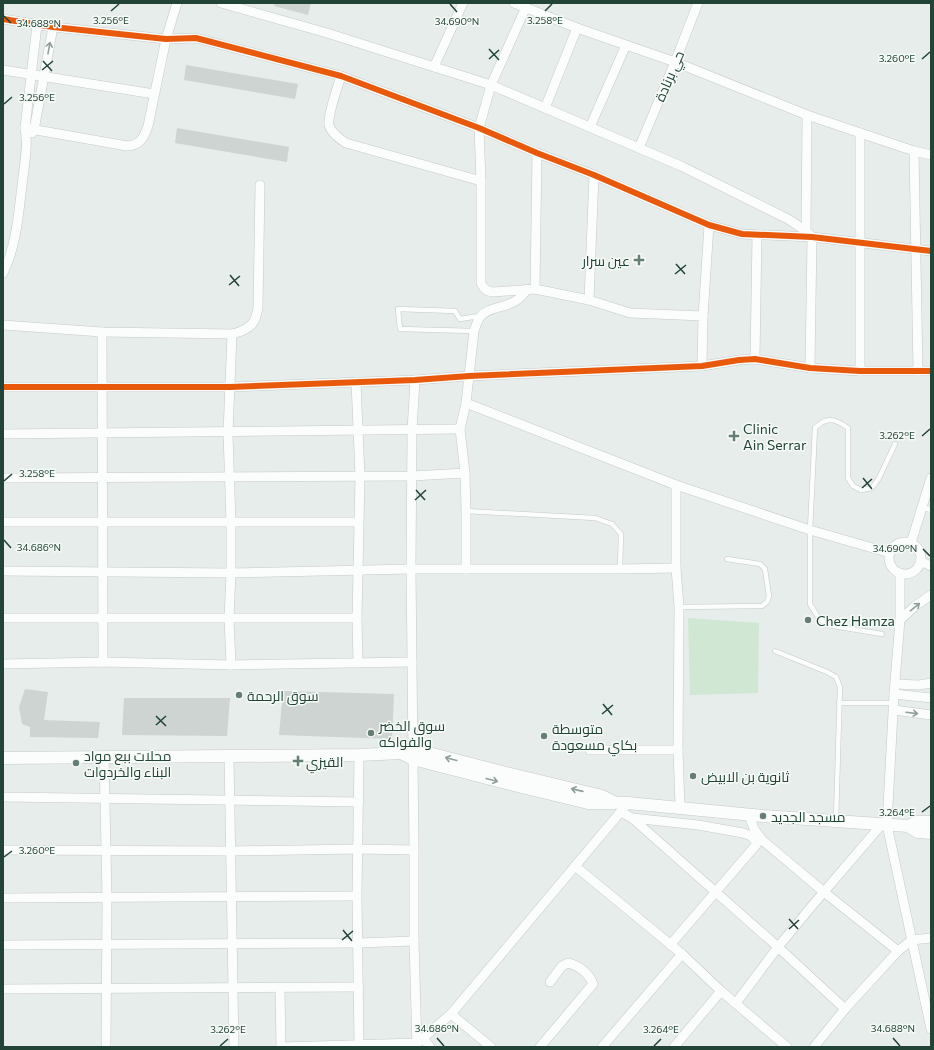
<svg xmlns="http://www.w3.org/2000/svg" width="934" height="1050" font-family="Commissioner,Cairo,sans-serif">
<rect width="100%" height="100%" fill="#e7edea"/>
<path fill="#cfe7d3" d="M 688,618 L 759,623 L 758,693 L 690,695 Z"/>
<g fill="#cdd4d1">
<path d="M 275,3 L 311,3 L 308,15 L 274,6 Z"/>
<path d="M 186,65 L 298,84 L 295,99 L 184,80 Z"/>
<path d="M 177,128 L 289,147 L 287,162 L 175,143 Z"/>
<path d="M 25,689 L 48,692 L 44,720 L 100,722 L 98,738 L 30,737 L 30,727 L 22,724 L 19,707 Z"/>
<path d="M 283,691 L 394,694 L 392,739 L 279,735 Z"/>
<path d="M 124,698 L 230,698 L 227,736 L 122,735 Z"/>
</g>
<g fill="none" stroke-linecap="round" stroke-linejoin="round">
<defs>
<g id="service">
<path d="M 474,331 L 400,329 L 398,309 L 455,311 L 460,319 L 479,316"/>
<path d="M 922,507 L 931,510"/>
<path d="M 466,511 L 595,518 L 612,524 L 621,534 L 620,569"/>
<path d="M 679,607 L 762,606 L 767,602 L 769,596 L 765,569 L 760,564 L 727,559"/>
<path d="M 882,634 L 827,625 L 818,617 L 810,604 L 810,530 L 815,428 C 827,417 834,418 848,428 L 848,478 L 853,486 L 861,490 L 872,488 L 879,478 L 895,444"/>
<path d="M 775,651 L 827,672 L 836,677 L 840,687 L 836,819"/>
<path d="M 839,703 L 894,703"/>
</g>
<g id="minor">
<path d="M 221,3 L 327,33 L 491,85 L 681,166 L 788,219 L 806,231"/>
<path d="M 514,3 L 577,28 L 675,62 L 807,115 L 914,151 L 931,155"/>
<path d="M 526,7 L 491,85 L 479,128 L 481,181 L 481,283 C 484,289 486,291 493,292 L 535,289 L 589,300 L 630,313 L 703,316 L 702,366"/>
<path d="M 3,19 L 53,27 L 166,39 L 196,38 L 341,76 L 479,128 L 537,153 L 594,175 L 709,225 L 742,234 L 812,237 L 931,251"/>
<path d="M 434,67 L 463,3"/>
<path d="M 3,70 L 154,94"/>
<path d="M 341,76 C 338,86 327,116 329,125 C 331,133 340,139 346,143 L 481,181"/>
<path d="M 545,108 L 577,28"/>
<path d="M 807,115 L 806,231 L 812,237 L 810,368"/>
<path d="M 590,127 L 626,45"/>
<path d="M 25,128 L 127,146 C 141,145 144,137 148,126 L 166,39 L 177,3"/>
<path d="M 32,133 L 34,130 L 53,27"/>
<path d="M 860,133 L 860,371"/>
<path d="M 639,148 L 675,62 L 698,3"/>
<path d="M 914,151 L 918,371"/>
<path d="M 3,273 C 17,245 19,209 23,177 C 25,161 28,144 25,128 L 37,25"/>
<path d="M 527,289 C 514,311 492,303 480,317 C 477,321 476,326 474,331 L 466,403 L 676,485 L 810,530 L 890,553"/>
<path d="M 535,289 L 537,153"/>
<path d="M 589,300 L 594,175"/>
<path d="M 703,316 L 709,225"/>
<path d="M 3,325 L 102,332 L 232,334 C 240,332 250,329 254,321 C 256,318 257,312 258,308 L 260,185"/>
<path d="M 102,332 L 103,662"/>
<path d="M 755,359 L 757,235"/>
<path d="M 415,380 L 412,430 L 411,569 L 414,850 L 414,941 L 417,1047"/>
<path d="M 356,382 L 360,476 L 357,618 L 358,663"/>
<path d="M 3,387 L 230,387 L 415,380 L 469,376 L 702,366 L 739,360 L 755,359 L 810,368 L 860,371 L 931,371"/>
<path d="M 466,403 L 460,429 L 465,473 L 466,511 L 466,569"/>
<path d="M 3,434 L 460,429"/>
<path d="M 3,478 L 412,476 L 465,473"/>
<path d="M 676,485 L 676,568 L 679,607 L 678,750 L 680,807"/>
<path d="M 3,522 L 358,522"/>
<circle cx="905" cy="558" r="16"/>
<path d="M 911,543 L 931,478"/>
<path d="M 920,561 L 931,566"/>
<path d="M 3,571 L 231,573 L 411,569 L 620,569 L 676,568"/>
<path d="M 900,573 L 900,620 L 894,694 L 887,825 L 931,1029"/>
<path d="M 3,618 L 357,618"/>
<path d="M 900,620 L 915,606 L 931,595"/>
<path d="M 3,664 L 103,662 L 231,665 L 412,662"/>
<path d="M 231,665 L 229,618 L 231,573 L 231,522 L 228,433 L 232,334"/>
<path d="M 895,684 L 919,685 L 931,683"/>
<path d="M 894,694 L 931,698"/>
<path d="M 894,710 L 931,715"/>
<path d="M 590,750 L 678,750"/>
<path d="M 359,755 L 357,896 L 359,1047"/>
<path d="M 104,756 L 107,897 L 106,1047"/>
<path d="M 229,756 L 234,1047"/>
<path d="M 3,797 L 359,802"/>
<path d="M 621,812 L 632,818 L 778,947 L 845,1009"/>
<path d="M 749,814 L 754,829 L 762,840 L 824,892 L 898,951"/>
<path d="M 632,818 L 698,825 L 743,833 L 751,836 L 757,843 L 756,845 L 670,945"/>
<path d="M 3,850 L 231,851 L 358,849 L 414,850"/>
<path d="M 575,866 L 682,954 L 721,991 L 787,1047"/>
<path d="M 3,898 L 357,896"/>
<path d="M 3,945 L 358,943 L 414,941"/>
<path d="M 280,987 L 281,1047"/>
<path d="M 3,989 L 359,987"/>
<path d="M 736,1003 L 778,947 L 811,907 L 882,824"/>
<path d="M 451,1014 L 491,1047"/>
<path d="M 423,1038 L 430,1047"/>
<path d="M 281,1047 L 417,1043 L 451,1014 L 628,803"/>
<path d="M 540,1047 L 593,984 C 589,973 578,965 568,963 L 562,966 L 550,982"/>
<path d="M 602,1047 L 682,954"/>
<path d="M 674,1047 L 721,991"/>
<path d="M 814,1047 L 845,1009 L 898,951 L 912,940 L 931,938"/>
</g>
<g id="tertiary">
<path d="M 401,753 L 413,759 L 506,783 L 588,803 C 602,804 614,802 628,803 L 763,816 L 908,826 L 918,832 L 931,833"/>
<path d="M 3,758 L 359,755 L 401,753 L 413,749 L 506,773 L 602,796 L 614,802"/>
<path d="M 908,826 L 917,822 L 931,822"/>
</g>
</defs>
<use href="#service" stroke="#c4cac7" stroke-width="5.5"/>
<use href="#minor" stroke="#c4cac7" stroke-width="10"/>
<use href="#tertiary" stroke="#c4cac7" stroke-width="13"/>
<use href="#service" stroke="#fbfcfc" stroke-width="4.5"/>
<use href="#minor" stroke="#fbfcfc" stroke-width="9"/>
<use href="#tertiary" stroke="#fbfcfc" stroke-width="12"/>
<defs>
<g id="cycleway">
<path d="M 3,19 L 53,27 L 166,39 L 196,38 L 341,76 L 479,128 L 537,153 L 594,175 L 709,225 L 742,234 L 812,237 L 931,251"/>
<path d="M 3,387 L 230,387 L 415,380 L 469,376 L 702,366 L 739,360 L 755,359 L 810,368 L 860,371 L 931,371"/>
</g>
</defs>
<use href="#cycleway" stroke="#f6fbf8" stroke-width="8"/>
<use href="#cycleway" stroke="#e8590c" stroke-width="6"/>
</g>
<defs><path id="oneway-shaft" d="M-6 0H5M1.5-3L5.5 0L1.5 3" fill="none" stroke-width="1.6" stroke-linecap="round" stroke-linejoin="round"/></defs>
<g stroke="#8ea099">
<use href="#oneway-shaft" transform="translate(49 48) rotate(-80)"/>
<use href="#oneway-shaft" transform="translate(915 607) rotate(-39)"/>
<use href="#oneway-shaft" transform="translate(912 713) rotate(7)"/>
<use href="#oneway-shaft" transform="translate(451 759) rotate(-165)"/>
<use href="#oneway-shaft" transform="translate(492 780) rotate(15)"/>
<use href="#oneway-shaft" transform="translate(577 790) rotate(-167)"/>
</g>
<path fill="none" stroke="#214436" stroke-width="1.5" d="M 450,4 L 457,12M 111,11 L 119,4M 545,11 L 552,4M 4,16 L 11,23M 489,49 L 499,60M 489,59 L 499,50M 922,59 L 930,52M 43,61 L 52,71M 42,70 L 53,61M 4,104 L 12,97M 676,264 L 685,274M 675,274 L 686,265M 230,275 L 239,286M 229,285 L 240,276M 922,436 L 930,429M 863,478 L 872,489M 4,481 L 12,474M 862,488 L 872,479M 416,490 L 425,500M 415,500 L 426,490M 4,540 L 11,548M 923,549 L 930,556M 603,704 L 612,715M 602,714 L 613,705M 156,716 L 166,726M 156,725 L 166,716M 922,812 L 930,806M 4,857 L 12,851M 789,919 L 798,929M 789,929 L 799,920M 343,930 L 352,941M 342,940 L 353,931M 437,1038 L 444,1046M 893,1038 L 900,1046M 220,1046 L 228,1039M 654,1046 L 661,1039"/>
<g fill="#667f75" stroke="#f6fbf8" stroke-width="1.5">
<path d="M637 254h4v4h4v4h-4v4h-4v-4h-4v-4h4z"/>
<path d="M732 430h4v4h4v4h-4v4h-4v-4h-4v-4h4z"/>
<circle cx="808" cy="620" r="4"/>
<circle cx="239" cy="695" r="4"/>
<circle cx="371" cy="733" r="4"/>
<circle cx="544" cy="736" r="4"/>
<path d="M296 755h4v4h4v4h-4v4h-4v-4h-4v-4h4z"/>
<circle cx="76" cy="763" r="4"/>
<circle cx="693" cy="776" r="4"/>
<circle cx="763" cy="816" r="4"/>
</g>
<g text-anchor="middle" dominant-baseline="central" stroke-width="3" stroke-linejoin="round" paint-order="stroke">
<g font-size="14" fill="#214436" stroke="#f6fbf8">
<text transform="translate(669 76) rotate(-67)">حي برنادة</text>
</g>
<g font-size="14" fill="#214436" stroke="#f6fbf8" text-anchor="start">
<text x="630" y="260" text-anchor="end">عين سرار</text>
<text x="743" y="428">Clinic<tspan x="743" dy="16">Ain Serrar</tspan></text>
<text x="816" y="620">Chez Hamza</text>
<text x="247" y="695">سوق الرحمة</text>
<text x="379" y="725">سوق الخضر<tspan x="379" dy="16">والفواكه</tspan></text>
<text x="552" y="728">متوسطة<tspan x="552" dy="16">بكاي مسعودة</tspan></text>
<text x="84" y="755">محلات ببع مواد<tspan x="84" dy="16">البناء والخردوات</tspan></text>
<text x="306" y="761">القيزي</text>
<text x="701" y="776">ثانوية بن الابيض</text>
<text x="771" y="816">مسجد الجديد</text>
</g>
</g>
<g font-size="10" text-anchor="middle" fill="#214436" stroke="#f6fbf8" stroke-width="3" stroke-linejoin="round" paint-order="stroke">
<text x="111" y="24">3.256°E</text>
<text x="545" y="24">3.258°E</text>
<text x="457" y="25">34.690°N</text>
<text x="39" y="27">34.688°N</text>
<text x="897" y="62">3.260°E</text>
<text x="37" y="101">3.256°E</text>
<text x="897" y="439">3.262°E</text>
<text x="37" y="477">3.258°E</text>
<text x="39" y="551">34.686°N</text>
<text x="895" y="552">34.690°N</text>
<text x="897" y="816">3.264°E</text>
<text x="37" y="854">3.260°E</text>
<text x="437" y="1032">34.686°N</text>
<text x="893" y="1032">34.688°N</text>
<text x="228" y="1033">3.262°E</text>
<text x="661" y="1033">3.264°E</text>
</g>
<rect width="934" height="1050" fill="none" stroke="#214436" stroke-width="8"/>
</svg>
